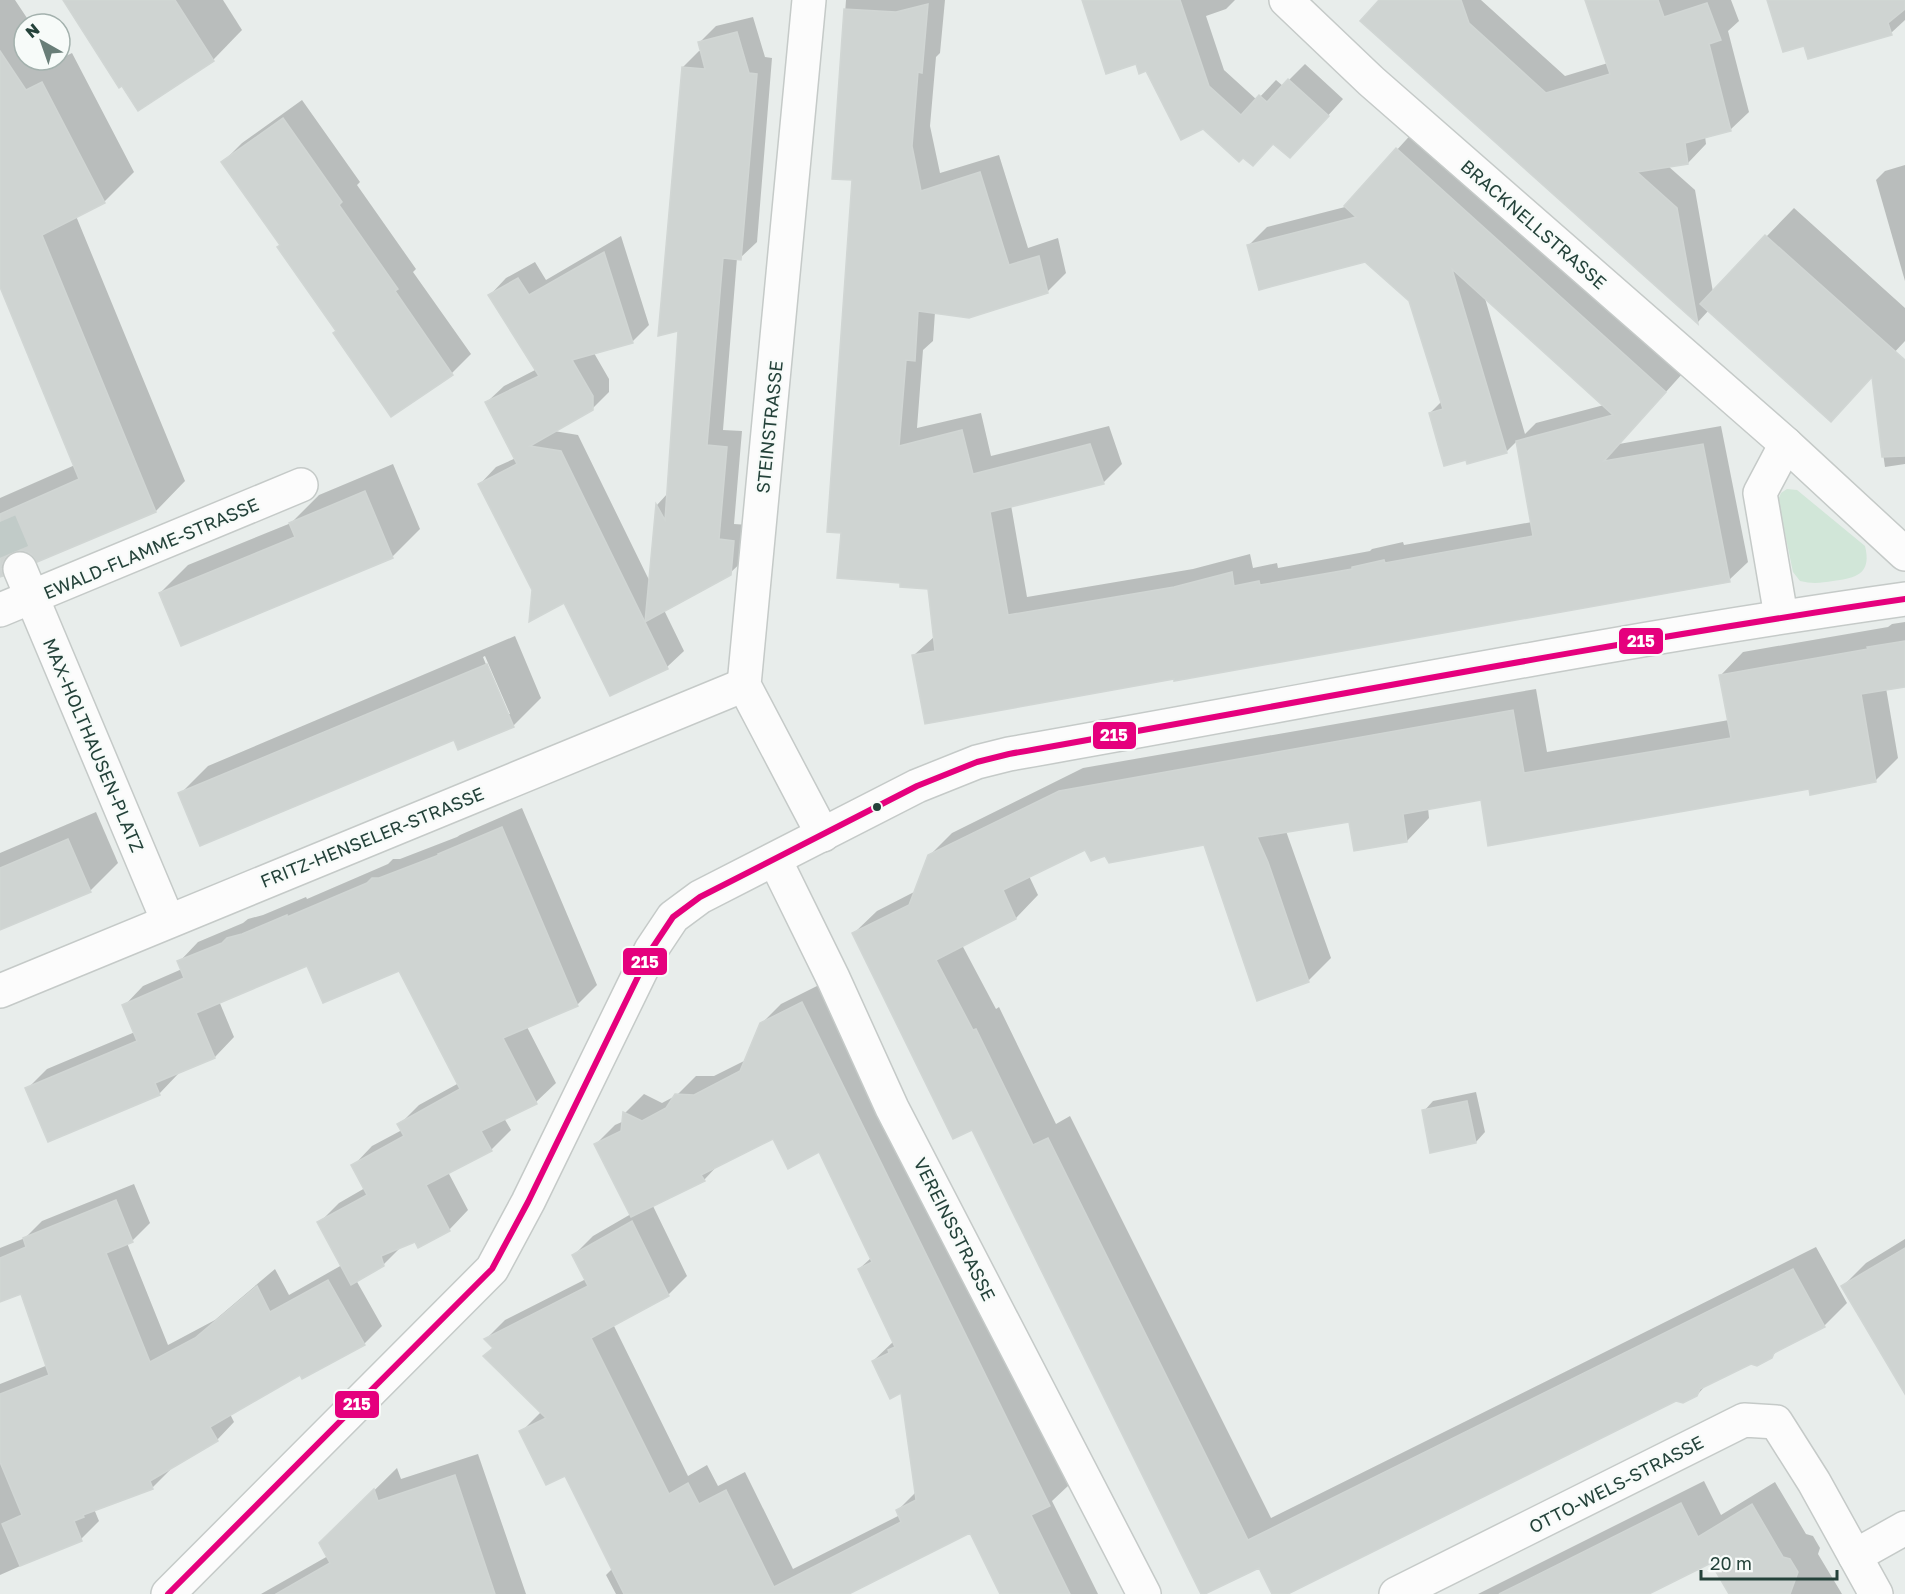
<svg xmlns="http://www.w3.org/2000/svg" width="1905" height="1594" font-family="'Golos Text',sans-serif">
<rect width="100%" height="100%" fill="#e8edeb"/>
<path fill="#d1e6d8" d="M 1787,489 L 1797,490 L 1865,546 C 1872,574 1856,578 1833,581 C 1821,583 1812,584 1800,581 L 1793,572 L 1778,500 L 1781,493 Z"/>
<g fill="#0003" fill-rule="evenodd">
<path d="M 0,0 L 15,0 L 31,24 L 24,24 L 24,60 L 56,61 L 72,53 L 134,172 L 104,202 L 76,216 L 185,481 L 156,511 L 32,553 L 26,550 L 0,576 L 0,498 L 75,465 L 0,284 Z"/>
<path d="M 65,0 L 223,0 L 242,30 L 213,60 Z"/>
<path d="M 846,0 L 945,0 L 940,53 L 936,57 L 930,126 L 940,173 L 999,155 L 1028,248 L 1058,238 L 1066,273 L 1047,292 L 935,312 L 933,341 L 923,350 L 917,428 L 981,413 L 991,456 L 1109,426 L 1122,464 L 1103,483 L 1011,505 L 1027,597 L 1193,569 L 1250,554 L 1253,568 L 1277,563 L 1278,568 L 1370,551 L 1372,549 L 1403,542 L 1404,545 L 1532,522 L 1517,441 L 1506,452 L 1430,413 L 1442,401 L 1411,300 L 1366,261 L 1249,245 L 1267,227 L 1345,207 L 1415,130 L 1683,373 L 1619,444 L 1721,426 L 1748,562 L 1729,580 L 1175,677 L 914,655 L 935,636 L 929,588 L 902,582 L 842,532 L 854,179 L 843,42 ZM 1484,295 L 1604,405 L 1536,423 L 1525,434 Z"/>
<path d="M 1087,0 L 1235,0 L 1226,9 L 1206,16 L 1224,70 L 1257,100 L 1276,80 L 1283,86 L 1305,64 L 1343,99 L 1305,141 L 1274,143 L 1147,70 L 1137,62 Z"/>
<path d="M 1381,0 L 1481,0 L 1565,76 L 1608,63 L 1587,0 L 1731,0 L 1739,21 L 1728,31 L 1749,112 L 1730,130 L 1705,136 L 1706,144 L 1688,163 L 1668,166 L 1695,190 L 1713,292 L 1794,208 L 1905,308 L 1905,341 L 1831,420 L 1709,310 L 1698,322 L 1362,21 Z"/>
<path d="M 1769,0 L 1905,0 L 1905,20 L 1891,33 L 1805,44 Z"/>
<path d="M 753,17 L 765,57 L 772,58 L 757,242 L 740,258 L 737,258 L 723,430 L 742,431 L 734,524 L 749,525 L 747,557 L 730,573 L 664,610 L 684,651 L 667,667 L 565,601 L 534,590 L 480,484 L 496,467 L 516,458 L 487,402 L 504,386 L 537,369 L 490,295 L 506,278 L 535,262 L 546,280 L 621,236 L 649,325 L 632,342 L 594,353 L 609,379 L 609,392 L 592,409 L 554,431 L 578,435 L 650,582 L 657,505 L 668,493 L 678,362 L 683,67 L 699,51 L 702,51 L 700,42 L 716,26 Z"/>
<path d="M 302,100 L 360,182 L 357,185 L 416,269 L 413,272 L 471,354 L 452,373 L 392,415 L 281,245 L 223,162 L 242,143 Z"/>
<path d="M 1905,165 L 1905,281 L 1876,180 L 1885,171 Z"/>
<path d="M 1905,376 L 1905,464 L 1885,467 L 1876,404 Z"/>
<path d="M 393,464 L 420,529 L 392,557 L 160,593 L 188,565 L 291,523 L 319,495 Z"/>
<path d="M 1905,622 L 1905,685 L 1886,688 L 1898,758 L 1876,780 L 1810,787 L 1482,798 L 1428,808 L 1429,818 L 1407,841 L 1350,820 L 1286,831 L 1331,958 L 1308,981 L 1205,844 L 1106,854 L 1086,848 L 1029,876 L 1038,895 L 1016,918 L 962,945 L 996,1009 L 999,1007 L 1056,1124 L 1070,1116 L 1271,1518 L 1816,1247 L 1847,1303 L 1824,1326 L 1780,1348 L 1771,1357 L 1750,1362 L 1707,1384 L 1697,1395 L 1676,1399 L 1285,1594 L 1273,1594 L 1259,1566 L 973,1128 L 854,933 L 877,911 L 916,891 L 929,856 L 952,833 L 1083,768 L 1536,689 L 1547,752 L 1729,720 L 1721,675 L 1743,652 L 1888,627 L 1892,624 Z"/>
<path d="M 515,636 L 541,698 L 513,726 L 180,794 L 208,766 ZM 485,656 L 510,714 L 506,714 L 483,657 Z"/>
<path d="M 522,808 L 597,985 L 577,1005 L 527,1027 L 556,1083 L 536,1102 L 504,1118 L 511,1130 L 491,1150 L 448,1172 L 468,1210 L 449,1230 L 402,1246 L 383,1265 L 356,1280 L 382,1326 L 364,1344 L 301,1373 L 230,1414 L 234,1422 L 217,1440 L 169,1468 L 170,1470 L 152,1488 L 94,1509 L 99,1521 L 81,1539 L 0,1575 L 0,1384 L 48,1365 L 21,1292 L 0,1300 L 0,1248 L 25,1238 L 42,1221 L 134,1184 L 150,1223 L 132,1241 L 127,1243 L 168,1345 L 215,1320 L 275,1269 L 289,1295 L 342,1265 L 319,1223 L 339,1203 L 365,1188 L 353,1166 L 372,1146 L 402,1130 L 399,1125 L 419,1105 L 459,1083 L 400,969 L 308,964 L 219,1001 L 234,1037 L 215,1057 L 178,1072 L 178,1074 L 159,1094 L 27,1089 L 47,1069 L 135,1032 L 124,1006 L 143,986 L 182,969 L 179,962 L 198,942 L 243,923 L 248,919 L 263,915 L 306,897 L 307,899 L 388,864 L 393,859 L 400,859 L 457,837 L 460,835 Z"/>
<path d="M 96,812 L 118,863 L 90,891 L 0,928 L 0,853 Z"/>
<path d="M 821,984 L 1069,1485 L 1052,1501 L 1098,1594 L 1002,1594 L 971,1531 L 845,1594 L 616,1594 L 606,1575 L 613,1568 L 565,1474 L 521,1432 L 542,1411 L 494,1348 L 486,1339 L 505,1320 L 586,1279 L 574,1255 L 593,1236 L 631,1214 L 596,1144 L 615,1125 L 624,1121 L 625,1113 L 644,1094 L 662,1103 L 677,1095 L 696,1076 L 714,1076 L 746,1060 L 761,1024 L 781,1004 ZM 773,1137 L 820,1150 L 871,1258 L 859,1269 L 894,1341 L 873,1361 L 903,1391 L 916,1492 L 897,1511 L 900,1515 L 793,1569 L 745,1472 L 718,1486 L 707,1465 L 688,1476 L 613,1324 L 668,1295 L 687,1276 L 653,1206 L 704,1180 L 719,1164 Z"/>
<path d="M 1476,1092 L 1485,1132 L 1476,1142 L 1424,1111 L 1433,1101 Z"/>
<path d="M 1905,1239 L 1905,1391 L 1843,1286 L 1866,1263 Z"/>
<path d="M 478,1454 L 526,1594 L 261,1594 L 328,1556 L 321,1543 L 397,1468 L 401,1479 Z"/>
<path d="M 1704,1481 L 1721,1515 L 1775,1482 L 1806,1534 L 1813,1536 L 1820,1548 L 1818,1554 L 1842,1594 L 1731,1594 L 1711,1561 L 1646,1594 L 1478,1594 Z"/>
</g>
<g fill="#cfd4d2" stroke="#d1d6d4" stroke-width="1.5">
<path d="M 63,0 L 175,0 L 214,61 L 138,111 L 122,86 L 119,88 Z"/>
<path d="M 1082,0 L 1180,0 L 1209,86 L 1241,115 L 1259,95 L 1267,102 L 1288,79 L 1329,116 L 1290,158 L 1273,144 L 1253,166 L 1243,158 L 1239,162 L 1203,129 L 1181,140 L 1146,71 L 1139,74 L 1136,64 L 1106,74 Z"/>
<path d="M 1379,0 L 1461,0 L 1469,23 L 1546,93 L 1610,74 L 1585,0 L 1658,0 L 1664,17 L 1707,3 L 1721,40 L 1709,44 L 1731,131 L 1685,143 L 1688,164 L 1637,172 L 1677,208 L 1698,324 L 1360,21 Z"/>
<path d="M 1767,0 L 1905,0 L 1905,9 L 1888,23 L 1892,35 L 1808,59 L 1804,46 L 1783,52 Z"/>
<path d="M 928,4 L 922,73 L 918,72 L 912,146 L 921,191 L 980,172 L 1009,265 L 1039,256 L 1048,293 L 969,318 L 918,311 L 915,361 L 906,360 L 899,446 L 962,430 L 973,474 L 1090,444 L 1104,484 L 990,512 L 1008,615 L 1174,587 L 1232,572 L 1234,586 L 1259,581 L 1260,585 L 1352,569 L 1352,567 L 1384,560 L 1385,563 L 1533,536 L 1516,441 L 1613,415 L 1452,269 L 1507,453 L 1467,464 L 1466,460 L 1444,466 L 1429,413 L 1443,409 L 1409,301 L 1365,262 L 1259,290 L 1247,245 L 1356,217 L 1344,206 L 1396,148 L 1666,392 L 1604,461 L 1703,444 L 1730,582 L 1174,681 L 1174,679 L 925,724 L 912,655 L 935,651 L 928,589 L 900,587 L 900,583 L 837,578 L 841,533 L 827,532 L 852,180 L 832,179 L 844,9 L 896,12 Z"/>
<path d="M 737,32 L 749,73 L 757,74 L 741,260 L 723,258 L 707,445 L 727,447 L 719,539 L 734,541 L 731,575 L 645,622 L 656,504 L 665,520 L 676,362 L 678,331 L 658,336 L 682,67 L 705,69 L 698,42 Z"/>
<path d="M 0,51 L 26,90 L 42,82 L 105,203 L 42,235 L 156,512 L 37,562 L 31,554 L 22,550 L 13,552 L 5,558 L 1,567 L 3,576 L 0,577 L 0,514 L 79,479 L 0,287 Z"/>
<path d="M 283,118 L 342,202 L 339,205 L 398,289 L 395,291 L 453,375 L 391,417 L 333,333 L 336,331 L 277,247 L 280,245 L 221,162 Z"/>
<path d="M 1765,235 L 1905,360 L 1905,456 L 1882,457 L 1872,377 L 1831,422 L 1700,304 Z"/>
<path d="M 604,252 L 633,343 L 572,360 L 593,396 L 593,410 L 530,446 L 561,451 L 668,669 L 610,696 L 564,603 L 529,622 L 532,590 L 478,484 L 517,464 L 485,402 L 539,376 L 488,295 L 518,278 L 529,295 Z"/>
<path d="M 365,491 L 393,558 L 181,646 L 159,593 L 295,537 L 289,523 Z"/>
<path d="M 1905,641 L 1905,687 L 1861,694 L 1876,782 L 1810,795 L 1809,789 L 1488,846 L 1481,800 L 1403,814 L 1407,842 L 1354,851 L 1349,822 L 1257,837 L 1268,862 L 1309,982 L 1257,1001 L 1204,845 L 1109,863 L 1105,856 L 1091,861 L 1085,850 L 1003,890 L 1016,919 L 936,960 L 973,1030 L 976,1029 L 1033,1145 L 1048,1138 L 1248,1540 L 1793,1269 L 1825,1327 L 1774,1353 L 1772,1358 L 1757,1366 L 1751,1364 L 1700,1389 L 1697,1396 L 1683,1403 L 1676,1401 L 1288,1594 L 1272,1594 L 1259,1568 L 1205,1594 L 1201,1594 L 972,1130 L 953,1139 L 852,933 L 909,905 L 928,855 L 1059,791 L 1513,710 L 1524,773 L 1655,751 L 1731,738 L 1719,675 L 1868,649 L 1867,647 Z"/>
<path d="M 487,664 L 514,727 L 458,750 L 454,740 L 200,846 L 178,793 Z"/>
<path d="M 502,827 L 578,1006 L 503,1038 L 537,1104 L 481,1131 L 492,1151 L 426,1185 L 450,1231 L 418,1248 L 415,1242 L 381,1256 L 384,1266 L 351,1285 L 317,1222 L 367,1195 L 351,1165 L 404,1136 L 397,1124 L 460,1089 L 399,971 L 323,1003 L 307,966 L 196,1013 L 215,1058 L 155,1083 L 160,1095 L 48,1142 L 25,1088 L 137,1041 L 122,1005 L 184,978 L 177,961 L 222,943 L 227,938 L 242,934 L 287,915 L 287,917 L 367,883 L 372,878 L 379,878 L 439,855 L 438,854 Z"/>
<path d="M 68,839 L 91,892 L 0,930 L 0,868 Z"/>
<path d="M 802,1002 L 1050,1506 L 1031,1515 L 1070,1594 L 1000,1594 L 970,1533 L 849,1594 L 624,1594 L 565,1476 L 546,1485 L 519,1431 L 546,1418 L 483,1356 L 493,1348 L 484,1339 L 588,1286 L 572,1255 L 632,1221 L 669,1296 L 591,1338 L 669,1494 L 688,1483 L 699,1504 L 726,1490 L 774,1587 L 901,1522 L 896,1510 L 916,1500 L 901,1393 L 890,1399 L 872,1361 L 889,1353 L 888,1350 L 895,1347 L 858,1269 L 872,1262 L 819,1152 L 788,1169 L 773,1139 L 701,1175 L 705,1181 L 631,1217 L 594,1144 L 621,1131 L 623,1112 L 642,1121 L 666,1108 L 675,1094 L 694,1095 L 740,1071 L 760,1023 Z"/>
<path d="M 1467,1101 L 1476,1143 L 1430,1153 L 1422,1110 Z"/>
<path d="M 116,1200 L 133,1242 L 106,1253 L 150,1362 L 195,1338 L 257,1286 L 270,1312 L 328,1280 L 365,1345 L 302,1379 L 300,1375 L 210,1427 L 218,1441 L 150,1481 L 153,1489 L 83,1515 L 84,1517 L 74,1521 L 82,1541 L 20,1566 L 2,1524 L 22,1515 L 0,1462 L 0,1394 L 49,1375 L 21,1294 L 0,1302 L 0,1258 L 26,1247 L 23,1238 Z"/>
<path d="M 1905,1248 L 1905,1394 L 1841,1286 Z"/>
<path d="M 455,1475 L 495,1594 L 276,1594 L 330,1563 L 319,1543 L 374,1489 L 378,1501 Z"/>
<path d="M 1681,1503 L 1698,1537 L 1752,1504 L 1783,1557 L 1790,1559 L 1798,1572 L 1790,1594 L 1729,1594 L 1711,1563 L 1649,1594 L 1499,1594 Z"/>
</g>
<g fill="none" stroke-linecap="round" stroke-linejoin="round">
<path stroke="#c1cbc8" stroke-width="33" stroke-dasharray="33 16" stroke-linecap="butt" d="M 0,522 L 20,569"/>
<defs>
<g id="minor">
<path d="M 809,0 L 744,685 L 823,835"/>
<path d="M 1286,0 L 1371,81 L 1786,444 L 1905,554"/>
<path d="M 20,569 L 168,921"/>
<path d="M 0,610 L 301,485"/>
<path d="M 1781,616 L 1760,493 L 1786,444"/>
<path d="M 775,860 L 833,978 L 892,1108 L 1144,1594"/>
<path d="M 0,991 L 744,685"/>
<path d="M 1855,1556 L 1905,1528"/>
<path d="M 168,1594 L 492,1269 L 528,1202 L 651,950 L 673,917 L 700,897 L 917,786 L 977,762 L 1009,754 C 1308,702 1605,641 1905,599"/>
<path d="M 1396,1594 L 1744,1420 L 1776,1422 L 1814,1482 L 1876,1594"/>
</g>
</defs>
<use href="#minor" stroke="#c5cac8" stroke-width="36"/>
<use href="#minor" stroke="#fcfcfc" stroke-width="33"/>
<defs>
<path id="bus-1" d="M 168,1594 L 492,1269 L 528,1202 L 651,950 L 673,917 L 700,897 L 917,786 L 977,762 L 1009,754 C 1308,701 1605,643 1905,599"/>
</defs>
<use href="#bus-1" stroke="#f7fbf9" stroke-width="10"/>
<use href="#bus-1" stroke="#e5007d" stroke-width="6"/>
</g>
<circle fill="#24423a" stroke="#f7fbf9" stroke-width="2" cx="877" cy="807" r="5"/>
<g text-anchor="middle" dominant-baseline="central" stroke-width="4.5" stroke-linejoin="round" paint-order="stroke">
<g font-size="18" fill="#24423a" stroke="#f7fbf9">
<text transform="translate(1534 224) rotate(41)">BRACKNELLSTRASSE</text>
<text transform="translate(769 427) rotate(-84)">STEINSTRASSE</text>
<text transform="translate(151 548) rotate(-23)">EWALD-FLAMME-STRASSE</text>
<text transform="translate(94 745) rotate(67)">MAX-HOLTHAUSEN-PLATZ</text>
<text transform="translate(372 837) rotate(-22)">FRITZ-HENSELER-STRASSE</text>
<text transform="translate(955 1229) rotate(63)">VEREINSSTRASSE</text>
<text transform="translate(1616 1484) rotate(-27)">OTTO-WELS-STRASSE</text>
</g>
</g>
<g stroke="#f7fbf9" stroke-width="2">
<rect x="1618" y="627" width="46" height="28" rx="6" fill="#e5007d"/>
<rect x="1092" y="721" width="45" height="29" rx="6" fill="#e5007d"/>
<rect x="622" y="947" width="46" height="29" rx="6" fill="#e5007d"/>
<rect x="334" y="1390" width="46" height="29" rx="6" fill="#e5007d"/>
</g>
<g font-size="16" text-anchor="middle" font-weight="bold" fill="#fff">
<text x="1641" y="647">215</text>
<text x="1114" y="741">215</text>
<text x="645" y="968">215</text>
<text x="357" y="1410">215</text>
</g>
<g transform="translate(42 42) rotate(320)"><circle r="28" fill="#f7fbf9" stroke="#a3b1ad" stroke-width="1.5"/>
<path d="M0-4.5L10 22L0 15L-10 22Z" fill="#697e78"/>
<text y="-9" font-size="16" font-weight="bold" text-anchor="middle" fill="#24423a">N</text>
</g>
<path d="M1701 1570v9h136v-9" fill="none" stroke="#24423a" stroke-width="3"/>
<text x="1710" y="1570" font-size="18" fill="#24423a" stroke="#f7fbf9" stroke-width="4.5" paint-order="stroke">20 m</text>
</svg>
